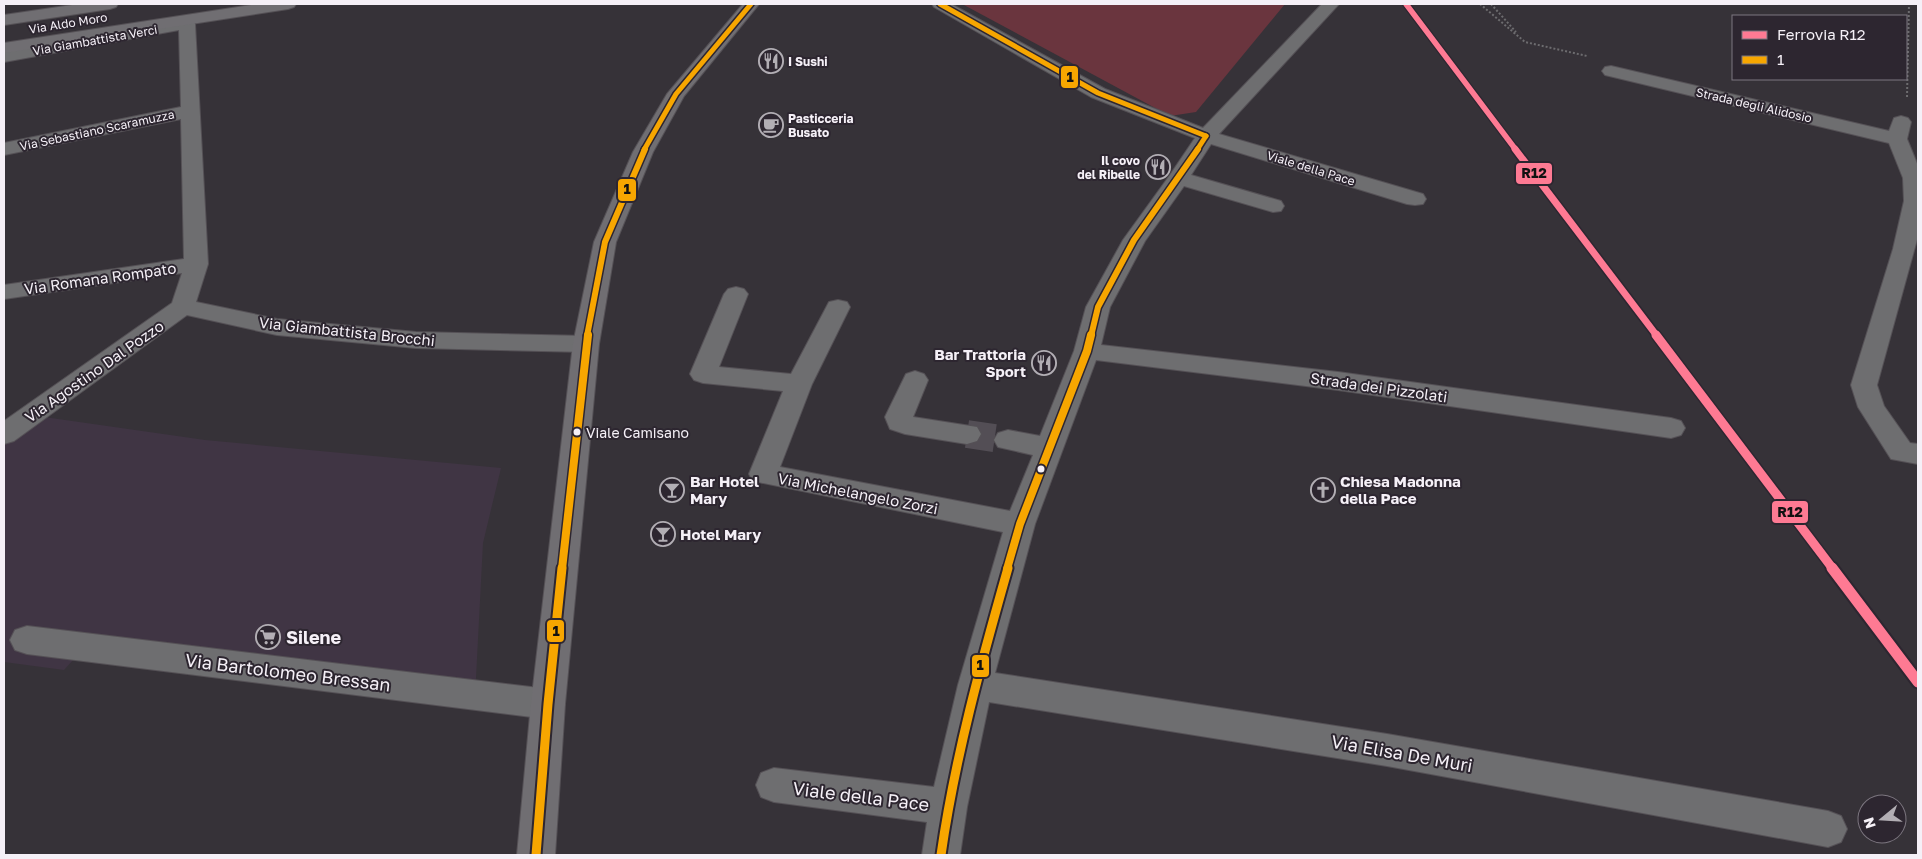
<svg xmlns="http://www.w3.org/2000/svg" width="1922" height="859" font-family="'Golos Text',sans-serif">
<rect width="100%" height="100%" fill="#363238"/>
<path fill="#403544" d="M 37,416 L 205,440 L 501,468 L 483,543 L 475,697 L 84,648 L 64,670 L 4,662 L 4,438 Z"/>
<path fill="#6a353e" d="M 967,4 L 1285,4 L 1196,112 L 1170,116 L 964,5 Z"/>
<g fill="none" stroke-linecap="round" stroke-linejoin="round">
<path stroke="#534e55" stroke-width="28" stroke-dasharray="28 14" stroke-linecap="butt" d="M 967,434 L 1008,440"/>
<defs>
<g id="minor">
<path d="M 932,4 L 951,4 L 1105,89 L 1203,128 L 1322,4 L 1339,4 L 1219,134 L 1423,194 L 1426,199 L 1423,204 L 1415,205 L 1407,204 L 1211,144 L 1191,175 L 1281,201 L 1284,206 L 1281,211 L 1273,212 L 1184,186 L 1145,241 L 1110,307 L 1101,345 L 1338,372 L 1671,418 L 1681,421 L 1685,428 L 1681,435 L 1671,438 L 1338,390 L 1096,360 L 1035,524 L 995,673 L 1387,734 L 1828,811 L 1841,816 L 1847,829 L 1841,842 L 1828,847 L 1387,766 L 989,702 L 967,807 L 960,855 L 922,855 L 927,822 L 774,802 L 761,797 L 756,785 L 761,773 L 774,768 L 934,787 L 958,685 L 1003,532 L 753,481 L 749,474 L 783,391 L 703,383 L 694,380 L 690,374 L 724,294 L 728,289 L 736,287 L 744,289 L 748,294 L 719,367 L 791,374 L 829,302 L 838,300 L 847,302 L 850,307 L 812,384 L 780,467 L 1010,511 L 1033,455 L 998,447 L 994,440 L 998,433 L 1008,430 L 1040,436 L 1074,351 L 1086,307 L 1123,240 L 1170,175 L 1195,138 L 1091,97 L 934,7 Z"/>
<path d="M 187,19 L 193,20 L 195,24 L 208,264 L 196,302 L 277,319 L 416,332 L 586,336 L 595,338 L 599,344 L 595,350 L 586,352 L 416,348 L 277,335 L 187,315 L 14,441 L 4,444 L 4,421 L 172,303 L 182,273 L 4,299 L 4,285 L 184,259 L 181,119 L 4,155 L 4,143 L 181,107 L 179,30 L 4,62 L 4,52 Z"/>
<path d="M 1611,66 L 1889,131 L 1894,118 L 1901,116 L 1908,118 L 1911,122 L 1907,139 L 1918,166 L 1918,236 L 1877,385 L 1884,406 L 1910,443 L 1918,444 L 1918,464 L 1891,459 L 1858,407 L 1851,385 L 1893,249 L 1904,201 L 1903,178 L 1889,143 L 1605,75 L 1602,71 L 1605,67 Z"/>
<path d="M 915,371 L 924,374 L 928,380 L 913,417 L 977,427 L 981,434 L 977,441 L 967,444 L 905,434 L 890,429 L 885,417 L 906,374 Z"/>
<path d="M 27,626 L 548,689 L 560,693 L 565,704 L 560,715 L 548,719 L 27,654 L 15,650 L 10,640 L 15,630 Z"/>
</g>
<g id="major">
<path d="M 79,4 L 118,4 L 116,7 L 110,9 L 4,25 L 4,15 Z"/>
<path d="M 258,4 L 296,4 L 294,7 L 288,9 L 4,53 L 4,43 Z"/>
<path d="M 743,4 L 759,4 L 684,96 L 653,152 L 616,242 L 599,344 L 565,704 L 555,855 L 517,855 L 531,704 L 573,344 L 594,242 L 633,152 L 667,94 Z"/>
</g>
</defs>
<use href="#minor" stroke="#555156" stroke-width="2"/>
<use href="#major" stroke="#555156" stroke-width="2"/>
<g stroke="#6d6c6f" stroke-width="2" stroke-dasharray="2 2" stroke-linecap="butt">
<path d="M 1480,4 L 1525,42 L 1587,56"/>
<path d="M 1491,4 L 1516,32"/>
<path d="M 1907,97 L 1909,4"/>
</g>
<use href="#minor" fill="#6e6e70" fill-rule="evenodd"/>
<use href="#major" fill="#706e72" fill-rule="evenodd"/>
<defs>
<g id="bus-1-far3">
<path d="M 940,4 L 1098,93 L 1206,136"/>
<path d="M 644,150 L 676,94 L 751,4"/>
<path d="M 1197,150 L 1206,136"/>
</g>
<g id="bus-1-far2">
<path d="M 587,336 L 605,242 L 645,149"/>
<path d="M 1091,336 L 1098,307 L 1134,240 L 1198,149"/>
</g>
<g id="bus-1-far1">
<path d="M 562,569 L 588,335"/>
<path d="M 1007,569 L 1020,524 L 1087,351 L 1091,335"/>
</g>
<g id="bus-1">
<path d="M 536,855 L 548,704 L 562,568"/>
<path d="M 941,855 C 955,757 981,663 1008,568"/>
</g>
</defs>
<use href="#bus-1-far3" stroke="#2d2630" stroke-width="8"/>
<use href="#bus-1-far2" stroke="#2d2630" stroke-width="9"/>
<use href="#bus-1-far1" stroke="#2d2630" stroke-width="11"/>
<use href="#bus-1" stroke="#2d2630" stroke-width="13"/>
<use href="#bus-1-far3" stroke="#f7a600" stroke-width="5"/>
<use href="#bus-1-far2" stroke="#f7a600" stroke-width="6"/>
<use href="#bus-1-far1" stroke="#f7a600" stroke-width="8"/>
<use href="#bus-1" stroke="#f7a600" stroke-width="9"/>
<defs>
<path id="rail-1-far3" d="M 1406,4 L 1516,150"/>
<path id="rail-1-far2" d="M 1515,149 L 1657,336"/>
<path id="rail-1-far1" d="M 1656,335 L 1833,569"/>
<path id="rail-1" d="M 1832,568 L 1918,682"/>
</defs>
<use href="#rail-1-far3" stroke="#2d2630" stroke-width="8"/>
<use href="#rail-1-far2" stroke="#2d2630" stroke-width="10"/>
<use href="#rail-1-far1" stroke="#2d2630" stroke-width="12"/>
<use href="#rail-1" stroke="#2d2630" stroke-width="15"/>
<use href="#rail-1-far3" stroke="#fe7a93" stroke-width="5.5"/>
<use href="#rail-1-far2" stroke="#fe7a93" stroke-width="7"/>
<use href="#rail-1-far1" stroke="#fe7a93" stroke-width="9"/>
<use href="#rail-1" stroke="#fe7a93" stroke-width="11"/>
</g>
<defs>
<symbol id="restaurant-ring" viewBox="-11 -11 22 22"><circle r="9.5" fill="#2d2630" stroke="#b2aeb4" stroke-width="1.5"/><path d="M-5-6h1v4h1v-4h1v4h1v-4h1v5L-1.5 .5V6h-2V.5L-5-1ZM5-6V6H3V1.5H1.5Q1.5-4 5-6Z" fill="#b2aeb4"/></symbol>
<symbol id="cafe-ring" viewBox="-11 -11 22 22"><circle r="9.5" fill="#2d2630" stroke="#b2aeb4" stroke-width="1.5"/><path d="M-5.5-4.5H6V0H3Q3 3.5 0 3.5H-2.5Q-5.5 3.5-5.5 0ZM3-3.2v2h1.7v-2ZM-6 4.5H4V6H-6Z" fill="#b2aeb4"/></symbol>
<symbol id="bar-ring" viewBox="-11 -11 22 22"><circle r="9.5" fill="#2d2630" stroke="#b2aeb4" stroke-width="1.5"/><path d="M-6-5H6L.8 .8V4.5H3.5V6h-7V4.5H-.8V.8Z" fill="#b2aeb4"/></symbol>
<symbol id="church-ring" viewBox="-11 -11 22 22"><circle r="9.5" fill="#2d2630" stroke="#b2aeb4" stroke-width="1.5"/><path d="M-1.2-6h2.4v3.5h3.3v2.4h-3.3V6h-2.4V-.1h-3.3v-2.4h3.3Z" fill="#b2aeb4"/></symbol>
<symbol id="supermarket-ring" viewBox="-11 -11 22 22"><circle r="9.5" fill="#2d2630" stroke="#b2aeb4" stroke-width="1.5"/><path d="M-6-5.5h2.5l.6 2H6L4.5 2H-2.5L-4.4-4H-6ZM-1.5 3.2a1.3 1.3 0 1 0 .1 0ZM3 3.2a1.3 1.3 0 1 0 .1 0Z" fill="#b2aeb4"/></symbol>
</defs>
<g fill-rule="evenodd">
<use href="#restaurant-ring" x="757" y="47" width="28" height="28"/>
<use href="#cafe-ring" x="757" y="111" width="28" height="28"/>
<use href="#restaurant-ring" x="1144" y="153" width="28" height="28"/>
<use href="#restaurant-ring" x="1030" y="349" width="28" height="28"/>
<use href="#bar-ring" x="658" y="476" width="28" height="28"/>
<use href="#church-ring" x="1309" y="476" width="28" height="28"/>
<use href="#bar-ring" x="649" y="520" width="28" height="28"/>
<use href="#supermarket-ring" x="254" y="623" width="28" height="28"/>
</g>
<g fill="#f5f0f7" stroke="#2d2630" stroke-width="2">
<circle cx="577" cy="432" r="4.5"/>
<circle cx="1041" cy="469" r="4.5"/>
</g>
<g text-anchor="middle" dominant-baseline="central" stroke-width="4" stroke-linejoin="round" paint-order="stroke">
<g font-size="12" fill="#f5f0f7" stroke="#2d2630">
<text transform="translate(68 23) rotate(-9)">Via Aldo Moro</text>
<text transform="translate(95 40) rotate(-10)">Via Giambattista Verci</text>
<text transform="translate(1754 105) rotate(13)">Strada degli Alidosio</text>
<text transform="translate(97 130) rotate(-12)">Via Sebastiano Scaramuzza</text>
<text transform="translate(1311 168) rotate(17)">Viale della Pace</text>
</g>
<g font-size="12" font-weight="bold" fill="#f5f0f7" stroke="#2d2630" text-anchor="start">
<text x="788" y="61">I Sushi</text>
<text x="788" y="118">Pasticceria<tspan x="788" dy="14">Busato</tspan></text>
<text x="1140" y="160" text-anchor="end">Il covo<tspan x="1140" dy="14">del Ribelle</tspan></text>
</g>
<g font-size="14" fill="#f5f0f7" stroke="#2d2630" text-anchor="start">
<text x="586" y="432">Viale Camisano</text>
</g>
<g font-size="15" fill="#f5f0f7" stroke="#2d2630">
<text transform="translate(100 278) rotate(-8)">Via Romana Rompato</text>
<text transform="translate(347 331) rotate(6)">Via Giambattista Brocchi</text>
<text transform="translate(94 371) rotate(-35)">Via Agostino Dal Pozzo</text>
<text transform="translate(1379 387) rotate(8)">Strada dei Pizzolati</text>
<text transform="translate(858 493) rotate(11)">Via Michelangelo Zorzi</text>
</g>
<g font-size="15" font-weight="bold" fill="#f5f0f7" stroke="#2d2630" text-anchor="start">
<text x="1026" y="354" text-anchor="end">Bar Trattoria<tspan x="1026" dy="17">Sport</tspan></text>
<text x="690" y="481">Bar Hotel<tspan x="690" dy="17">Mary</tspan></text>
<text x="1340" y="481">Chiesa Madonna<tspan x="1340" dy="17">della Pace</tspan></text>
<text x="680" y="534">Hotel Mary</text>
</g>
<g font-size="18" font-weight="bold" fill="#f5f0f7" stroke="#2d2630" text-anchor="start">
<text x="286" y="637">Silene</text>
</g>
<g font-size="18" fill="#f5f0f7" stroke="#2d2630">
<text transform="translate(288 672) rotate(7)">Via Bartolomeo Bressan</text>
<text transform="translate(1402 753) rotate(10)">Via Elisa De Muri</text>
<text transform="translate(861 796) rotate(7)">Viale della Pace</text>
</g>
</g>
<g stroke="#2d2630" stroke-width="2">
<rect x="1060" y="65" width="19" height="24" rx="5" fill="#f7a600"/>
<rect x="1515" y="162" width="38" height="23" rx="5" fill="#fe7a93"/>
<rect x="617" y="178" width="20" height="24" rx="5" fill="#f7a600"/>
<rect x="1771" y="500" width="38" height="24" rx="5" fill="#fe7a93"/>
<rect x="546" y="619" width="19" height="24" rx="5" fill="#f7a600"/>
<rect x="971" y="654" width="19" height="24" rx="5" fill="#f7a600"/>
</g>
<g font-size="14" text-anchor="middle" font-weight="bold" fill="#111">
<text x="1070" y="82">1</text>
<text x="1534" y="178">R12</text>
<text x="627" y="194">1</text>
<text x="1790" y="517">R12</text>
<text x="556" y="636">1</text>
<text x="980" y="670">1</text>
</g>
<rect width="1922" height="859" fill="none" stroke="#f5f0f7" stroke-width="10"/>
<rect x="1732" y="15" width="175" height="65" fill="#2d2630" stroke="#7d7780"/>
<rect x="1742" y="31" width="25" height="8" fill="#fe7a93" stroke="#7d7780"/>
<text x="1777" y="40" font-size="15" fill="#f5f0f7">Ferrovia R12</text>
<rect x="1742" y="56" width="25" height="8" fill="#f7a600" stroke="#7d7780"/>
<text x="1777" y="65" font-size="15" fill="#f5f0f7">1</text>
<g transform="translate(1882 819) rotate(252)"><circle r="24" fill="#2d2630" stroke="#7d7780"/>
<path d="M0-4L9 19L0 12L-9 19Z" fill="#b2aeb4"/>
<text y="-8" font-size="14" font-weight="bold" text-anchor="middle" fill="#f5f0f7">N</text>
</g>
</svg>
